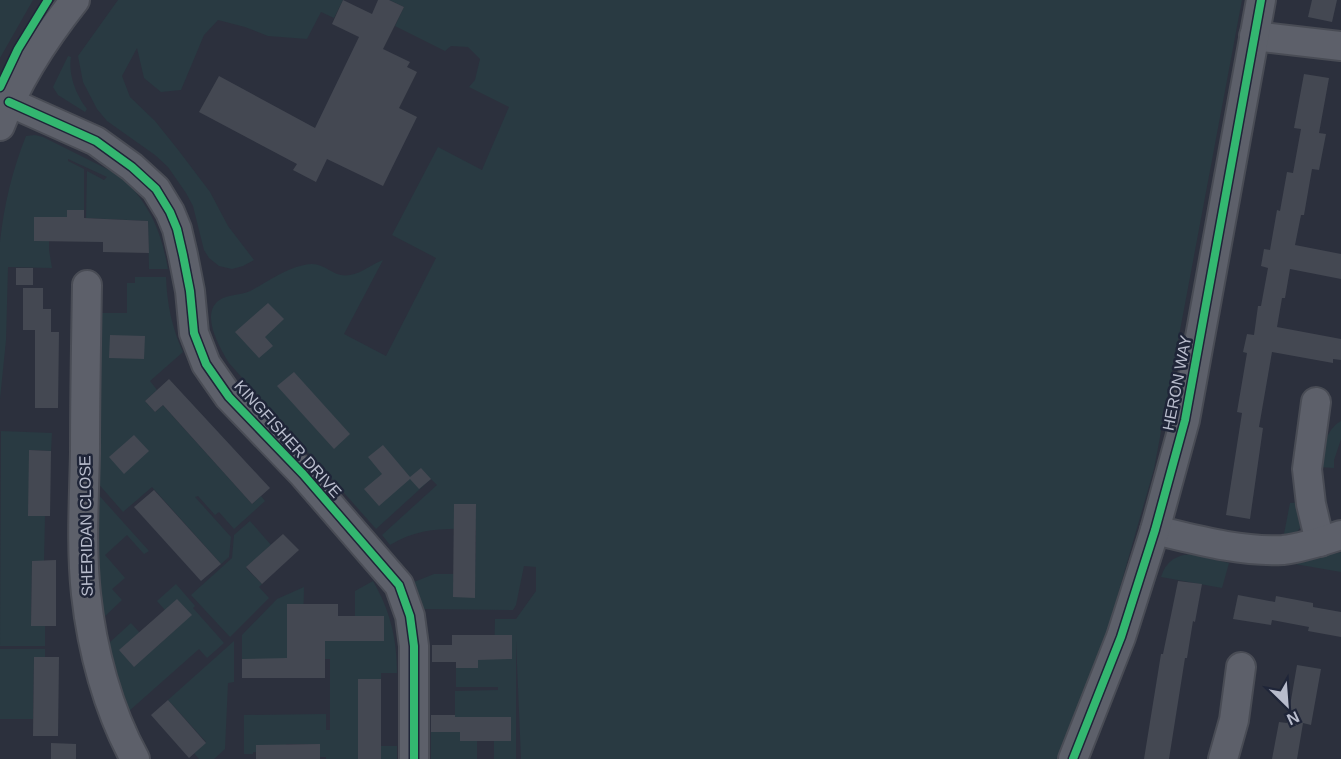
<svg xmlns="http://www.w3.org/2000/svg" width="1341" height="759" font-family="Helvetica,sans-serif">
<rect width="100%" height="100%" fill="#2c303d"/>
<g fill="#293a42">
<path d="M 0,0 L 33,0 L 0,58 Z"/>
<path d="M 118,0 L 343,0 L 334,18 L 321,12 L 307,39 L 268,36 L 245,27 L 218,20 L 204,35 L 181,90 L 161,92 L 144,78 L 137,48 L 122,76 L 130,97 L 155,121 L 179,151 L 210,192 L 228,226 L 254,260 L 243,266 L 232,269 L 219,266 L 209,258 L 204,250 L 193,206 L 186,193 L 168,167 L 155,155 L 107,121 L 97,109 L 83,82 L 78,56 Z"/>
<path d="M 389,0 L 1242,0 L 1154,469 L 1097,667 L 1058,759 L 521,759 L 516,640 L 516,759 L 494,759 L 494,717 L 477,717 L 477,759 L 431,759 L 431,732 L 455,732 L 455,691 L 498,690 L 498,687 L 456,687 L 456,668 L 478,668 L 478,659 L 494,659 L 495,619 L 516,619 L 536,591 L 536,567 L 524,566 L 516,605 L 513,610 L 423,609 L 414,582 L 434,574 L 475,574 L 476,529 C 444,528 417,528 390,545 L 382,535 L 437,485 L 431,479 L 376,529 L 229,363 C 220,348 197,310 223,298 C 233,294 244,295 254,289 C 270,280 291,265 312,264 C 326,264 334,278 350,275 C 362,273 372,264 383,260 L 344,334 L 386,356 L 436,258 L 392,235 L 438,147 L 482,170 L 509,107 L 469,87 L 475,80 L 480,59 L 468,47 L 451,46 L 445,51 L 395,26 L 404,7 Z"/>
<path d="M 68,56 L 71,57 C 68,74 76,95 87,109 L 85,112 L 58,95 L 53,87 Z"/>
<path d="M 35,135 L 43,137 L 121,176 C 150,205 161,230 168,269 L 149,269 L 148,221 L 86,218 L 87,171 L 104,180 L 107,177 L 68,159 L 68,161 L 84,169 L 84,210 L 67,210 L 67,217 L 49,218 L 49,250 L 52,268 L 8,267 L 6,340 L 0,399 L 0,242 C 4,205 12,171 26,136 Z"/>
<path d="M 135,277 L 166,277 C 167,304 172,328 183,352 L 150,381 L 157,390 L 145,401 L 155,412 L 163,405 L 252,504 L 261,496 L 265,501 L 234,529 L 219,512 L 215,515 L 198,496 L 195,497 L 231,537 L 229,557 L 221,564 L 152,487 L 123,512 L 96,481 L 97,313 L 127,313 L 127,283 L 135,283 Z"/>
<path d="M 1341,421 L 1341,439 L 1334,460 L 1334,468 L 1319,467 C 1323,450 1325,430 1341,421 Z"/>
<path d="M 1,431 L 52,433 L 51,451 L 30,450 L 29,516 L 45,516 L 44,561 L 32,561 L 31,625 L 45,626 L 45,646 L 0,646 Z"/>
<path d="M 96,492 L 149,551 L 144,554 L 127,535 L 105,555 L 125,578 L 112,589 L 122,600 L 103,618 L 98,583 Z"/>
<path d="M 1305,502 C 1303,523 1305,531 1283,539 L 1290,503 Z"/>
<path d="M 250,521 L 271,545 L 246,568 L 262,584 L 259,587 L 269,598 L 230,637 L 191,595 L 232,558 L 234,535 Z"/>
<path d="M 1341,552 L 1341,572 L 1289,563 Z"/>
<path d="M 1190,554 L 1229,563 L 1222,588 L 1161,577 C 1166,562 1174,556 1190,554 Z"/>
<path d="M 373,581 C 390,610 397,639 397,673 L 381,673 L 381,679 L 358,679 L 358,746 L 397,746 L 397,759 L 326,759 L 326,757 L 320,757 L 320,744 L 286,744 L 285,752 L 253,752 L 253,754 L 244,754 L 244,715 L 326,714 L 326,730 L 330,730 L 330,659 L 242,659 L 242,635 L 277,599 L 304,587 L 303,630 L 338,630 L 338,641 L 355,641 L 355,591 Z"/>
<path d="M 176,584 L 195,606 L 193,608 L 224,643 L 207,658 L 199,649 L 129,711 L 115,670 L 109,643 L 131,623 L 154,649 L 179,626 L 157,601 Z"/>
<path d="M 234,641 L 234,682 L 228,683 L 225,749 L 214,759 L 199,759 L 194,753 L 206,742 L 168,700 Z"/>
<path d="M 0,649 L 45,649 L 45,657 L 34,657 L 33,719 L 0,719 Z"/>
</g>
<g fill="#444852">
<path d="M 343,0 L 372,14 L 378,0 L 389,0 L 404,7 L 383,49 L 410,62 L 407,67 L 417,72 L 399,108 L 417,117 L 383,186 L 327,159 L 316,182 L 293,170 L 297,164 L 199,112 L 219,76 L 315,128 L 359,37 L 332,24 Z"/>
<path d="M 1312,0 L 1337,0 L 1332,22 L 1308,17 Z"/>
<path d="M 1304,74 L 1329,78 L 1319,133 L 1326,134 L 1319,170 L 1312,169 L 1304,215 L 1301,215 L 1295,245 L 1341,254 L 1341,279 L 1290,269 L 1285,298 L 1282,298 L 1277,327 L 1341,339 L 1341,360 L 1333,359 L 1333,363 L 1272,352 L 1259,427 L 1263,428 L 1250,519 L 1226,515 L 1242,413 L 1237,412 L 1247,353 L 1243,352 L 1247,334 L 1254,335 L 1258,306 L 1261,306 L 1268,268 L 1261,266 L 1264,249 L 1270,250 L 1277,210 L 1280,211 L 1287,172 L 1293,173 L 1301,129 L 1294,128 Z"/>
<path d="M 67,210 L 84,210 L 84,218 L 148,221 L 149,253 L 103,252 L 103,242 L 34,241 L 34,217 L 67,217 Z"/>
<rect x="16" y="268" width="17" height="17"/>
<path d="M 23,288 L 43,288 L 43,309 L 51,309 L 51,332 L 59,332 L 58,408 L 35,408 L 35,330 L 23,330 Z"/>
<path d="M 268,303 L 284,319 L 265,337 L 273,346 L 259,358 L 235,332 Z"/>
<path d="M 110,335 L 145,336 L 144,359 L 109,358 Z"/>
<path d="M 294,372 L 350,434 L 334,449 L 277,386 Z"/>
<path d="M 169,379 L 270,488 L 252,504 L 163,405 L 155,412 L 145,401 Z"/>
<path d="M 134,435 L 149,451 L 124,474 L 109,457 Z"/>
<path d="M 383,445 L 410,477 L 421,468 L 431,479 L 419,489 L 410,479 L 379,506 L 364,489 L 382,474 L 368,457 Z"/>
<path d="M 29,450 L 51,451 L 50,516 L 28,516 Z"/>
<path d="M 154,490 L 221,564 L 201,581 L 134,507 Z"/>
<path d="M 454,504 L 476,504 L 475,598 L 453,597 Z"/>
<path d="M 283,534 L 299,550 L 262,584 L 246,567 Z"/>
<path d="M 56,560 L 56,626 L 31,626 L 32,561 Z"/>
<path d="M 1178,581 L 1202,584 L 1195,622 L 1193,621 L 1187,658 L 1185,658 L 1169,759 L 1144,759 L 1161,654 L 1163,654 Z"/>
<path d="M 1238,595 L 1275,602 L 1276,596 L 1313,603 L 1313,607 L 1341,612 L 1341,637 L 1308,631 L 1309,627 L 1272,620 L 1271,625 L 1233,619 Z"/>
<path d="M 177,599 L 192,615 L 134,667 L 119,650 Z"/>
<path d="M 287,604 L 338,604 L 338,616 L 384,616 L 384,641 L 325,641 L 325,678 L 242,678 L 242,659 L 287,658 Z"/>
<path d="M 452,635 L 512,635 L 512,659 L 478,660 L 478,668 L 456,668 L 456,662 L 432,662 L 432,645 L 452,645 Z"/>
<path d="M 34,657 L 59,657 L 58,736 L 33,736 Z"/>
<path d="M 1297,665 L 1321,669 L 1311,725 L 1303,723 L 1297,759 L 1272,759 L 1279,722 L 1287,723 Z"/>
<rect x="358" y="679" width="23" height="80"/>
<path d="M 168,700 L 206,743 L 189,758 L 151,715 Z"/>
<path d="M 431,715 L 455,715 L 455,717 L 511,717 L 511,741 L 460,741 L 460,732 L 431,732 Z"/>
<path d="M 51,743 L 76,744 L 76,759 L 51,759 Z"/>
<path d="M 320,744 L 320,759 L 256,759 L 256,745 Z"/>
</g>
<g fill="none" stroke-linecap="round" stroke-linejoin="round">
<defs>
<g id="minor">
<path d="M 1254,36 L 1341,46"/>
<path d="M 9,102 L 96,141 L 132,167 L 156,189 L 170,212 L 177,229 L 183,255 L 190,291 L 194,333 L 206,364 L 229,397 L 303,474 L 399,585 L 410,616 L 414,646 L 414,759"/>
<path d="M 0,126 C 17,80 45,38 75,0"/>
<path d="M 87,285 C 86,341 85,397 85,453 C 84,500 81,547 86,594 C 92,650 108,710 135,759"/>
<path d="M 1316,402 L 1307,469 L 1311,504 L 1320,542"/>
<path d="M 1155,530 C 1197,540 1240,552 1283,550 C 1302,548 1323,541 1341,535"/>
<path d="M 1073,759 L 1121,637 L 1155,530 L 1185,420 L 1261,0"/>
<path d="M 1223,759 L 1234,720 L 1241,667"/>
</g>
</defs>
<use href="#minor" stroke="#494c55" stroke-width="32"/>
<use href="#minor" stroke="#5d606a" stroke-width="28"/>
<defs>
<g id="cycleway">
<path d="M 0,87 L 18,49 L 48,0"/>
<path d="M 9,102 L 96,141 L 132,167 L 156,189 L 170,212 L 177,229 L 183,255 L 190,291 L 194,333 L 206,364 L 229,397 L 303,474 L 399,585 L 410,616 L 414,646 L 414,759"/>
<path d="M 1073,759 L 1121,637 L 1155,530 L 1185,420 L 1261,0"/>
</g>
</defs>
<use href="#cycleway" stroke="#1f2538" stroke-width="11"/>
<use href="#cycleway" stroke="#33b770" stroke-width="8"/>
</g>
<g text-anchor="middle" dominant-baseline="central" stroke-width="5" stroke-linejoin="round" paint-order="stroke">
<g font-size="16" fill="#b8bccc" stroke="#1f2538">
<text transform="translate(1177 383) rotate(-79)">HERON WAY</text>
<text transform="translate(288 439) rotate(48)">KINGFISHER DRIVE</text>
<text transform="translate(86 526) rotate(-91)">SHERIDAN CLOSE</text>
</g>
</g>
<g transform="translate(1287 705) rotate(155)" stroke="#1f2538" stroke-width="4.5" paint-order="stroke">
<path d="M0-4.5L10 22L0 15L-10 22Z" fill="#b8bccc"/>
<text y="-9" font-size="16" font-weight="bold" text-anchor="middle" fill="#b8bccc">N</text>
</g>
</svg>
